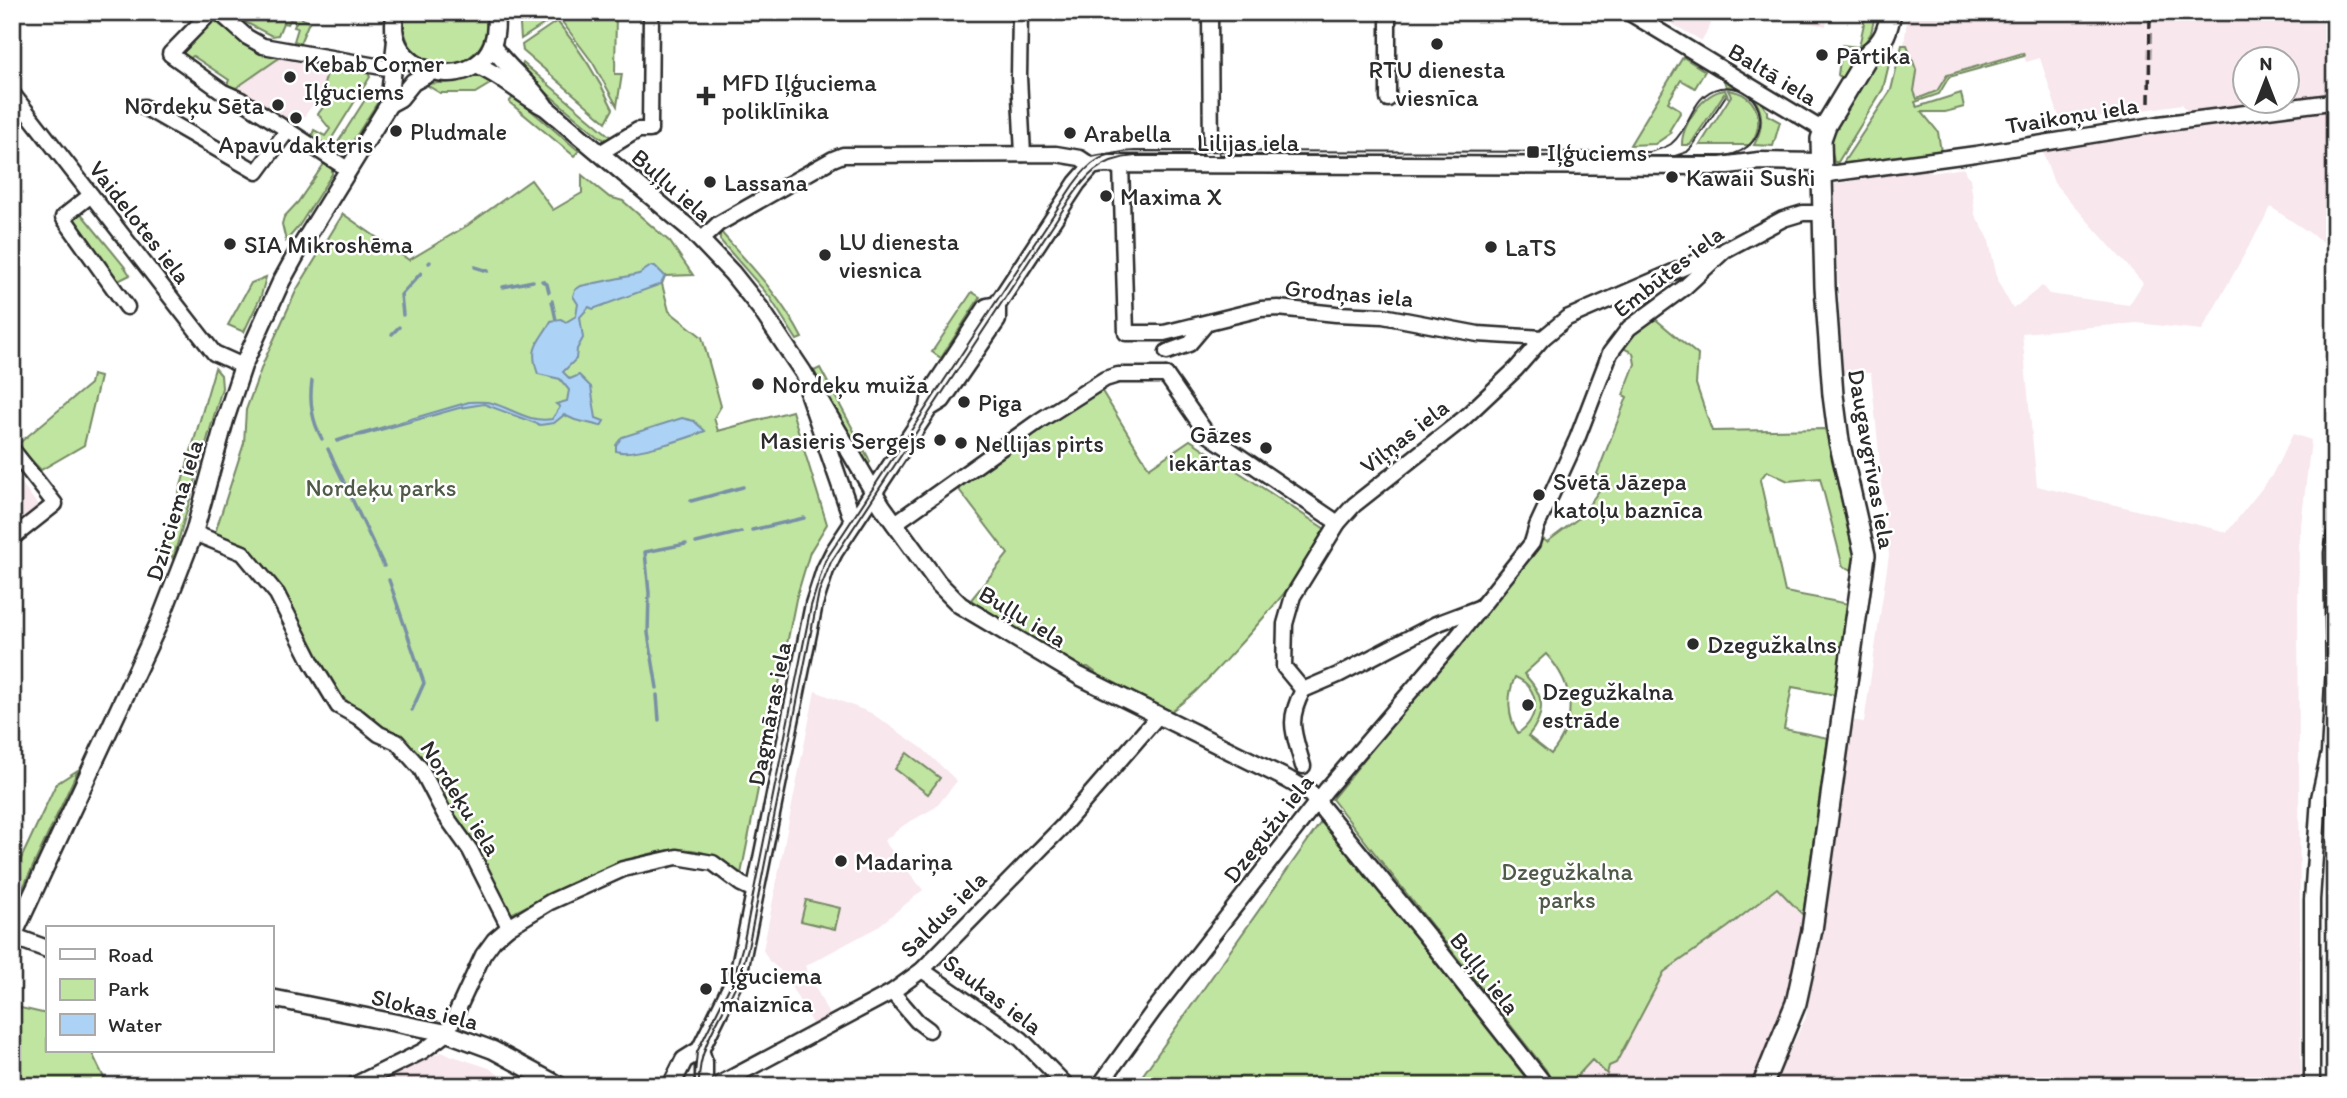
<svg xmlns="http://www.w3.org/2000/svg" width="2347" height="1098" font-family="Itim,sans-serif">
<rect width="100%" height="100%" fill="#fff"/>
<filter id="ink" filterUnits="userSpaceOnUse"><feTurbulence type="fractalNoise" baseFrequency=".0143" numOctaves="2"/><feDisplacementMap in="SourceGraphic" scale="14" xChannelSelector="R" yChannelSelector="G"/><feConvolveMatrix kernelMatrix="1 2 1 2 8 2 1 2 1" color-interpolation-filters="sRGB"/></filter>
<g filter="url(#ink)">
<g fill="#f8e7ec" fill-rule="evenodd">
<path d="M 1652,12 L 1717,12 L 1702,41 Z"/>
<path d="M 1749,12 L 1828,12 L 1826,26 Z"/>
<path d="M 1908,12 L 2335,12 L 2335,227 L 2332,232 L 2334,249 L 2271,207 L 2202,330 L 2137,323 L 2022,333 L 2037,486 L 2227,532 L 2271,477 L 2293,434 L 2311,440 L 2299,542 L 2298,608 L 2301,1086 L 1773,1086 L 1806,1017 L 1831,859 L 1850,720 L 1864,722 L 1889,555 L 1871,373 L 1842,373 L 1834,184 L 1930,168 L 1931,173 L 1964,168 L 1966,174 L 1970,178 L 1975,215 L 1988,237 L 1998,282 L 2013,309 L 2042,286 L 2049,294 L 2129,305 L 2143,283 L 2054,183 L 2043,152 L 2151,134 L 2200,129 L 2182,104 L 2061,123 L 2040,58 L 2026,62 L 2024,56 L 1949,77 L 1939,94 L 1914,102 L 1911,93 L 1914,71 L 1904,45 ZM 2246,60 L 2288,60 L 2288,102 L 2246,102 Z"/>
<path d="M 279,58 L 321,68 L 326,74 L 323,91 L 295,129 L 292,129 L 236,88 Z"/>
<path d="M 12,470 L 39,507 L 12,529 Z"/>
<path d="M 815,691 L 871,713 L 922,748 L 957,781 L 936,807 L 904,825 L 884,841 L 923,890 L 876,928 L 805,966 L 829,1015 L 812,1024 L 795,993 L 780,970 L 769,961 L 763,950 Z"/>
<path d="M 1777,888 L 1803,915 L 1791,994 L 1755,1086 L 1568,1086 L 1592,1060 L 1607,1073 L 1609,1066 L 1616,1063 L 1631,1036 L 1664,972 L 1728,927 Z"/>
<path d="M 441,1052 L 489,1068 L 510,1083 L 508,1086 L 373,1086 Z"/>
</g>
<g fill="#c0e5a0" stroke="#768866" stroke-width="2" fill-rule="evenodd">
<path d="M 250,12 L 304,12 L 302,19 L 309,22 L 300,43 L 294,41 L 298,28 L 294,27 L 296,22 L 290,20 L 288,24 L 283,23 L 278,35 L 272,36 L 245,22 Z"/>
<path d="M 405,12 L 456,12 L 459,18 L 466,12 L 486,12 C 497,82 393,81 405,12 Z"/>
<path d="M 519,12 L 550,12 L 555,17 L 521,39 Z"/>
<path d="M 569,12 L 616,12 L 615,74 L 622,74 L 617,106 L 593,63 L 560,19 Z"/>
<path d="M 1866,14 L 1875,15 L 1871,33 L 1843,77 L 1840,77 L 1838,75 L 1842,45 L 1859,47 Z"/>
<path d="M 212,19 L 254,50 L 279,58 L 236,88 L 227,85 L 229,80 L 193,56 L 188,60 L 183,55 L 186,45 Z"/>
<path d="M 557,21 C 580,49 598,77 613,109 L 606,122 L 523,51 L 522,45 Z"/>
<path d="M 1890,43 L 1894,43 L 1883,89 L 1838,162 L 1834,162 L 1831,147 L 1834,132 L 1880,55 Z"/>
<path d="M 1902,45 L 1907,45 L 1917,72 L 1914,91 L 1917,99 L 1937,91 L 1947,75 L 2023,53 L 2024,56 L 1949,77 L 1939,94 L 1915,102 L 1917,107 L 1961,93 L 1964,107 L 1945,112 L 1922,112 L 1938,132 L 1941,152 L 1844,165 L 1843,163 L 1891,90 Z"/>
<path d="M 1683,57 L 1705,71 L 1695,88 L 1681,80 L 1668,102 L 1679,109 L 1680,113 L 1669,131 L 1671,133 L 1655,144 L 1630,145 Z"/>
<path d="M 523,63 L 612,138 L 605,140 L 601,138 L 518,69 Z"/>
<path d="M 329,65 L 368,73 L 370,77 L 325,149 L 311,138 L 314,130 L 325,136 L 330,129 L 318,114 L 330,98 L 322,92 Z"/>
<path d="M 478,75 L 495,81 L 475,93 L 440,93 L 425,84 L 454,82 Z"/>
<path d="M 1728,80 L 1756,96 L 1767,111 L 1767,115 L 1780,122 L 1773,146 L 1754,145 C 1769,118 1760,89 1726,86 L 1724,81 Z"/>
<path d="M 1725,90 L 1728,97 L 1724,94 L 1690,145 L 1682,145 C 1681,126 1703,92 1725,90 Z"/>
<path d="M 1728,90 C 1758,94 1766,122 1750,145 L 1700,145 L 1731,96 Z"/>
<path d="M 370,92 L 381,97 L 346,152 L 338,156 L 331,153 Z"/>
<path d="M 514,96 L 579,151 L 574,156 L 509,102 Z"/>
<path d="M 326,161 L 332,167 L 332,174 L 299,226 L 286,241 L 282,224 L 284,217 L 298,202 Z"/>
<path d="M 582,175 L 609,197 L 623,201 L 670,242 L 693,275 L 665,276 L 662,284 L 669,311 L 702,337 L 721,406 L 714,418 L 718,431 L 792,411 L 827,524 L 810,552 L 796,599 L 741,874 C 726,864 710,852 692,850 C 640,844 556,892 509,915 L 450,811 L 374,726 L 334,689 L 282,593 L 215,533 L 244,443 L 246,410 L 264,361 L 297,289 L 343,214 L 409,260 L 468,225 L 531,180 L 553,210 L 582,193 Z"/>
<path d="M 79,211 L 124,266 L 130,275 L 118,281 L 71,217 Z"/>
<path d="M 720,231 C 750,265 781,297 802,338 L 797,340 L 769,296 L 720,240 Z"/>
<path d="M 266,277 L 261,296 L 244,332 L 228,325 L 251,283 Z"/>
<path d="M 972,292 L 980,297 L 941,358 L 932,352 Z"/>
<path d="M 1653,317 L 1698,355 L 1696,384 L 1712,431 L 1825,429 L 1856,550 L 1854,570 L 1843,567 L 1820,478 L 1788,481 L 1767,471 L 1760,480 L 1785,592 L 1849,604 L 1836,695 L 1792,687 L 1784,729 L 1828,738 L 1803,915 L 1777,888 L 1728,927 L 1664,972 L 1616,1063 L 1609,1066 L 1607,1074 L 1592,1060 L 1568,1086 L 1554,1086 L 1546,1070 L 1332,799 L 1543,539 L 1547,542 L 1580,517 L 1606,481 L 1597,474 L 1624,405 L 1627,397 L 1623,395 L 1635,364 L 1633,353 L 1619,346 L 1626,337 ZM 1546,654 C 1575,685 1578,721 1551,754 L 1528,736 C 1547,713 1545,695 1524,674 ZM 1515,677 C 1542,688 1540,719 1518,733 C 1507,716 1507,695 1515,677 Z"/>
<path d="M 215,368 L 221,375 L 222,388 L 173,559 L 168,547 L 167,534 Z"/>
<path d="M 820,368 L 868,457 L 870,462 L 867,467 L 814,371 Z"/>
<path d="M 92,375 L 100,377 L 84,445 L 41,470 L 17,445 L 90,384 Z"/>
<path d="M 1100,388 L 1149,468 L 1190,440 L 1325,529 C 1327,552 1217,671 1195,692 C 1187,699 1178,706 1169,713 L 1096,675 L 1095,672 L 1088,667 L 1080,667 L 970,601 L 1008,554 L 957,487 Z"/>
<path d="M 907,753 L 940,778 L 928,794 L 895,769 Z"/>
<path d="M 78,770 L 15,905 L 12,901 L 12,878 L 56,784 Z"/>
<path d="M 1321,822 L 1329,826 L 1532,1086 L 1135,1086 Z"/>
<path d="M 806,900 L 840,908 L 835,929 L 801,921 Z"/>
<path d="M 12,1006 L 47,1014 L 47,1051 L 91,1051 L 107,1084 L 104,1086 L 12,1086 Z"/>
</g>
<g fill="#acd3f6" stroke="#7890a5" stroke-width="2">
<path d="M 651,266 L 655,266 L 665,276 L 661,284 L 593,309 L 589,307 L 580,317 L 583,338 L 577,349 L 576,359 L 563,372 L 570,379 L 579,375 L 591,387 L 596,418 L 604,421 L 601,426 L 575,420 L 564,415 L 554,423 L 540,425 L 484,404 L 459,408 L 363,435 L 346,438 L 469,402 C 477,402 485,401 492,403 C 513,409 529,423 552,419 L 560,407 L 556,404 L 567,401 L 569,390 L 560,379 L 538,374 C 528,346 539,343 551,321 L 561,319 L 566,322 L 576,316 L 578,304 L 573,296 L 575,290 L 581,286 L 639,274 Z"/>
<path d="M 682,418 L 694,421 L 705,431 C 689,438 630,457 616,451 L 616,445 L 622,437 Z"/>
</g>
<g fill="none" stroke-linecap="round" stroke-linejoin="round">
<g stroke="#7890a5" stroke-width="3.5">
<path d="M 429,263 L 430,262"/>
<path d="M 475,267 L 488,271"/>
<path d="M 542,281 L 547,284 L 549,292"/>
<path d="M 503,287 L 533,281"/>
<path d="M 552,301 L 556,320"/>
<path d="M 403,315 L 401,295 L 421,273"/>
<path d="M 392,334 L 399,327"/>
<path d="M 312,381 C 309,402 312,421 322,439"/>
<path d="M 337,441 L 349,437"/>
<path d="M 328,449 L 384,566"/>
<path d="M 691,501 L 743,487"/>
<path d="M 752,530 L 804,518"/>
<path d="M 696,543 L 741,532"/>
<path d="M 389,580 L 424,683 L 412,710"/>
<path d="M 657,688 L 648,633 L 649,593 L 645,552 L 686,544"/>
<path d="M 657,695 L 659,720"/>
</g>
<defs>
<g id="minor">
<path d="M 211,12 L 170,54 L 223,92 L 241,100 L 349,170"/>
<path d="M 219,12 L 247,37 L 263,46 L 393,69"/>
<path d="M 1020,12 L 1019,77 L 1023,154"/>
<path d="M 1210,12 L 1211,164"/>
<path d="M 1628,12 L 1823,130"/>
<path d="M 12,93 L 214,353 L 243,366"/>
<path d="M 1388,99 L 1388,12"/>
<path d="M 144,107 L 257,172 L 287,131"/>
<path d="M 600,153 L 638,130 L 650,130 L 651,12"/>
<path d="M 1121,164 L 1126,333 L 1164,333 L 1261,309 L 1278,308 L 1336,314 L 1383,316 L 1478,334 L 1543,338"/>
<path d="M 1821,175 L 1976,154 L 2159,124 L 2331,102"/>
<path d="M 91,195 L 63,217 L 127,307"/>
<path d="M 701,240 L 718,224 L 833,159 L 843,155 L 1056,154 L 1080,158 L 1092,166"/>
<path d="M 1167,352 L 1189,344 L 1206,324"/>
<path d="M 1166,375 L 1207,434 L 1338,523"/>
<path d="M 12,449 L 55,504 L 12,538"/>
<path d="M 894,524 L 1039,421 L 1105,379 L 1118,375 L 1166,375"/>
<path d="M 194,533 L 243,553 L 277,594 L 312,663 L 338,706 L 358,717 L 379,734 L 397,742 L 421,769 L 445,815 L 470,850 L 509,927"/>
<path d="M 1303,690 L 1284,667 L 1285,624 L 1293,596 L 1338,523 L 1354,505 L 1463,419 L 1516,369 L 1543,338 L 1567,318 L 1717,253"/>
<path d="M 1303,690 L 1338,675 L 1436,624 L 1481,607"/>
<path d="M 1303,690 C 1286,722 1294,733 1303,766"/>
<path d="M 922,970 L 1021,1039 L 1067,1086"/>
<path d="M 892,992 L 917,1021 L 929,1030"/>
<path d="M 352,1086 L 423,1051 L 447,1033 L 483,955 L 494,940 L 509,927 L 550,902 L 623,869 L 677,857 L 713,863 L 741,884 L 756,891"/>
<path d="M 716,1086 L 892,992 L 922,970 L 1061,828 L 1158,716"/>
<path d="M 1099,1086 L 1154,1010 L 1326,790 L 1453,642 L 1532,543 L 1537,526 L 1577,439 L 1610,353 L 1629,328 L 1685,287 L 1725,250 L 1783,219 L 1803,213 L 1822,213"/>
<path d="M 2312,1086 L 2312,900 L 2319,798 L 2329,753 L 2334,666 L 2332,553 L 2335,534"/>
</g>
<g id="tertiary">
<path d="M 396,12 C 377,84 507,102 495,12"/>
<path d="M 492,46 C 507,68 529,83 544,105"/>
<path d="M 476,65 C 502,75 521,95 545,107 L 690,229 L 732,273 L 760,308 L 803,372 L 882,506 L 938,583 L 960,605 L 1079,676 L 1287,779 L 1309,792 L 1426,935 L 1545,1086"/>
<path d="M 389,104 L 400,98 L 413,82 L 431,72"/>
<path d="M 809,395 L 853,521"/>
<path d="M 929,408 L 931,392 L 987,307 L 997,305"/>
<path d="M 12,936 L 47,949"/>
<path d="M 12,938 L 159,623 L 194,533 L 225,420 L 243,366 L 281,282 L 297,253 L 389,104 L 396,40"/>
<path d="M 271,998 L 447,1033 L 493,1050 L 560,1086"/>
<path d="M 700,1050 L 704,1062 L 704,1086"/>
<path d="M 671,1086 L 684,1060 L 700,1050 L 739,971 L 814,604 L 825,570 L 834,552 L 929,408 L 942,400 L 997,320 L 997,305 L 1077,183 L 1092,166 L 1102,164 L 1721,166 L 1759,161 L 1821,162"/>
</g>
<path id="secondary" d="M 1762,1086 L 1796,1003 L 1812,930 L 1865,555 L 1839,441 L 1833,395 L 1825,287 L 1821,139 L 1826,125 L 1870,52 C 1884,42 1888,29 1891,12"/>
</defs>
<use href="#minor" stroke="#2b2b2b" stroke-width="19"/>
<use href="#tertiary" stroke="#2b2b2b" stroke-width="21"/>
<use href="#secondary" stroke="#2b2b2b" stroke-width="24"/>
<use href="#minor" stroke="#fff" stroke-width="14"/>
<use href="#tertiary" stroke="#fff" stroke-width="16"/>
<use href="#secondary" stroke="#fff" stroke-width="19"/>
<g stroke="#2b2b2b" stroke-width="2">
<path d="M 1675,156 L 1687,152 L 1692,147 L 1725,97"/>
<path d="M 694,1086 L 697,1052 L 733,980 L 743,945 L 811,606 L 825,561 L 1073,185 C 1091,160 1104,152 1135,151 L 1650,152 C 1657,150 1665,148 1671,144 C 1691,128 1691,94 1720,88 C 1766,81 1779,147 1725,156 L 1135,156 C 1095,159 1084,180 1062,211 L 831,562 L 819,592 L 748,948 C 745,958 742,970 738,980 C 724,1015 697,1045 699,1086"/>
</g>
<path stroke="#2b2b2b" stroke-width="3.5" stroke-dasharray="10 5" stroke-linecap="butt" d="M 2149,103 L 2150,12"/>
</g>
</g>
<g fill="#2b2b2b" stroke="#fff" stroke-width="2.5">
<circle cx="1437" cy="44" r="7"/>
<circle cx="1822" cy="55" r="7"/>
<circle cx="290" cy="77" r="7"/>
<path d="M702.5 85.5h7v7h7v7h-7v7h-7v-7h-7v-7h7z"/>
<circle cx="278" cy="105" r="7"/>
<circle cx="296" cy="118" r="7"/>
<circle cx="396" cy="131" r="7"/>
<circle cx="1070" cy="133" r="7"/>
<rect x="1526" y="145" width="14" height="14" rx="3.5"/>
<circle cx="1672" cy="177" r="7"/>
<circle cx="710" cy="182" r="7"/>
<circle cx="1106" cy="196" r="7"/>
<circle cx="230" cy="244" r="7"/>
<circle cx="1491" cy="247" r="7"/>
<circle cx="825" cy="255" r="7"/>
<circle cx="758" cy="384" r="7"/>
<circle cx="964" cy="402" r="7"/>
<circle cx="940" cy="440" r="7"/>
<circle cx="961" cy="443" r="7"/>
<circle cx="1266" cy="448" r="7"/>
<circle cx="1539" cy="495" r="7"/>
<circle cx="1693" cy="644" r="7"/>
<circle cx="1528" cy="705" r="7"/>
<circle cx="841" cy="861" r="7"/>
<circle cx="706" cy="989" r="7"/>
</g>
<g text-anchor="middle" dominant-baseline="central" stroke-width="5" stroke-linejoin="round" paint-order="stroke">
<g font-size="24" fill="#2b2b2b" stroke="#fff" text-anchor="start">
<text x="1836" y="55">Pārtika</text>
<text x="304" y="63">Kebab Corner<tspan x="304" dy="28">Iļģuciems</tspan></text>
<text x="1437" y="69" text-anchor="middle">RTU dienesta<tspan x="1437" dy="28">viesnīca</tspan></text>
<text x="722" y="82">MFD Iļģuciema<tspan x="722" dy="28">poliklīnika</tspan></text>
<text x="264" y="105" text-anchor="end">Nordeķu Sēta</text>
<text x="410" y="131">Pludmale</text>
<text x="1084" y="133">Arabella</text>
<text x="296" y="144" text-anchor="middle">Apavu dakteris</text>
<text x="1547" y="152">Iļģuciems</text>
<text x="1686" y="177">Kawaii Sushi</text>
<text x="724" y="182">Lassana</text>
<text x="1120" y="196">Maxima X</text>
<text x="839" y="241">LU dienesta<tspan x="839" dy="28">viesnica</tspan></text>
<text x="244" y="244">SIA Mikroshēma</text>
<text x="1505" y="247">LaTS</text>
<text x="772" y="384">Nordeķu muiža</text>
<text x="978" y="402">Piga</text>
<text x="1252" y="434" text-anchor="end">Gāzes<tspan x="1252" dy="28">iekārtas</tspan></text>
<text x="926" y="440" text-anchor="end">Masieris Sergejs</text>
<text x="975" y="443">Nellijas pirts</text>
<text x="1553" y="481">Svētā Jāzepa<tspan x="1553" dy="28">katoļu baznīca</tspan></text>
<text x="1707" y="644">Dzegužkalns</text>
<text x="1542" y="691">Dzegužkalna<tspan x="1542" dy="28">estrāde</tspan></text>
<text x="855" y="861">Madariņa</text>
<text x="720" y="975">Iļģuciema<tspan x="720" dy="28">maiznīca</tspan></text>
</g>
<g font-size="24" fill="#2b2b2b" stroke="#fff">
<text transform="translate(1773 74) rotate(31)">Baltā iela</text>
<text transform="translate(2072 115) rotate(-9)">Tvaikoņu iela</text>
<text x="1248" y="142">Lilijas iela</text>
<text transform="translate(672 185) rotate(41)">Buļļu iela</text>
<text transform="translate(140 222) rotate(52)">Vaidelotes iela</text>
<text transform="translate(1668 271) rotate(-38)">Embūtes iela</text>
<text transform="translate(1349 293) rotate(5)">Grodņas iela</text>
<text transform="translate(1404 436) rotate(-38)">Viļņas iela</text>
<text transform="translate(1872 459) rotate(80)">Daugavgrīvas iela</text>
<text transform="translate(174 510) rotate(-73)">Dzirciema iela</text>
<text transform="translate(1023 616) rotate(31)">Buļļu iela</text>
<text transform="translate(769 714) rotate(-79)">Dagmāras iela</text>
<text transform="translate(461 798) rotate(58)">Nordeķu iela</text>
<text transform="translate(1268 828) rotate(-52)">Dzegužu iela</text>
<text transform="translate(943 914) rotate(-45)">Saldus iela</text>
<text transform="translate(1485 973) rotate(52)">Buļļu iela</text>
<text transform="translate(993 994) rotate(37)">Saukas iela</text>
<text transform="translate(425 1009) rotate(14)">Slokas iela</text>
</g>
<g font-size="24" fill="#505a48" stroke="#fff">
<text x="381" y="487">Nordeķu parks</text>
<text x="1567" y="871">Dzegužkalna<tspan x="1567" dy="28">parks</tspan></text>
</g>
</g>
<rect width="2347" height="1098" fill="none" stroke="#fff" stroke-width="42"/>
<rect x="21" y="21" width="2305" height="1056" fill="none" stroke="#2b2b2b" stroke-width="2.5" filter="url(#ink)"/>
<rect x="46" y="926" width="228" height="126" fill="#ffffff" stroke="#aaaaaa" stroke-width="2"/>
<rect x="60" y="949" width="35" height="10" fill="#ffffff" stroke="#aaaaaa" stroke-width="2"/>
<text x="108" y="962" font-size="21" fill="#2b2b2b">Road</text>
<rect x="60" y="979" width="35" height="21" fill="#c0e5a0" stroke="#aaaaaa" stroke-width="2"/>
<text x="108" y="996" font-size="21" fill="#2b2b2b">Park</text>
<rect x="60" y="1014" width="35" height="21" fill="#acd3f6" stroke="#aaaaaa" stroke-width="2"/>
<text x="108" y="1032" font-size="21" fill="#2b2b2b">Water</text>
<g transform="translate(2266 80)"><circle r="33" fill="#ffffff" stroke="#aaaaaa" stroke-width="2"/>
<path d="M0-5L12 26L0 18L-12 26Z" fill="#2b2b2b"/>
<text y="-10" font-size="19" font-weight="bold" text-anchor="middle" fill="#2b2b2b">N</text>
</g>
</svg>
